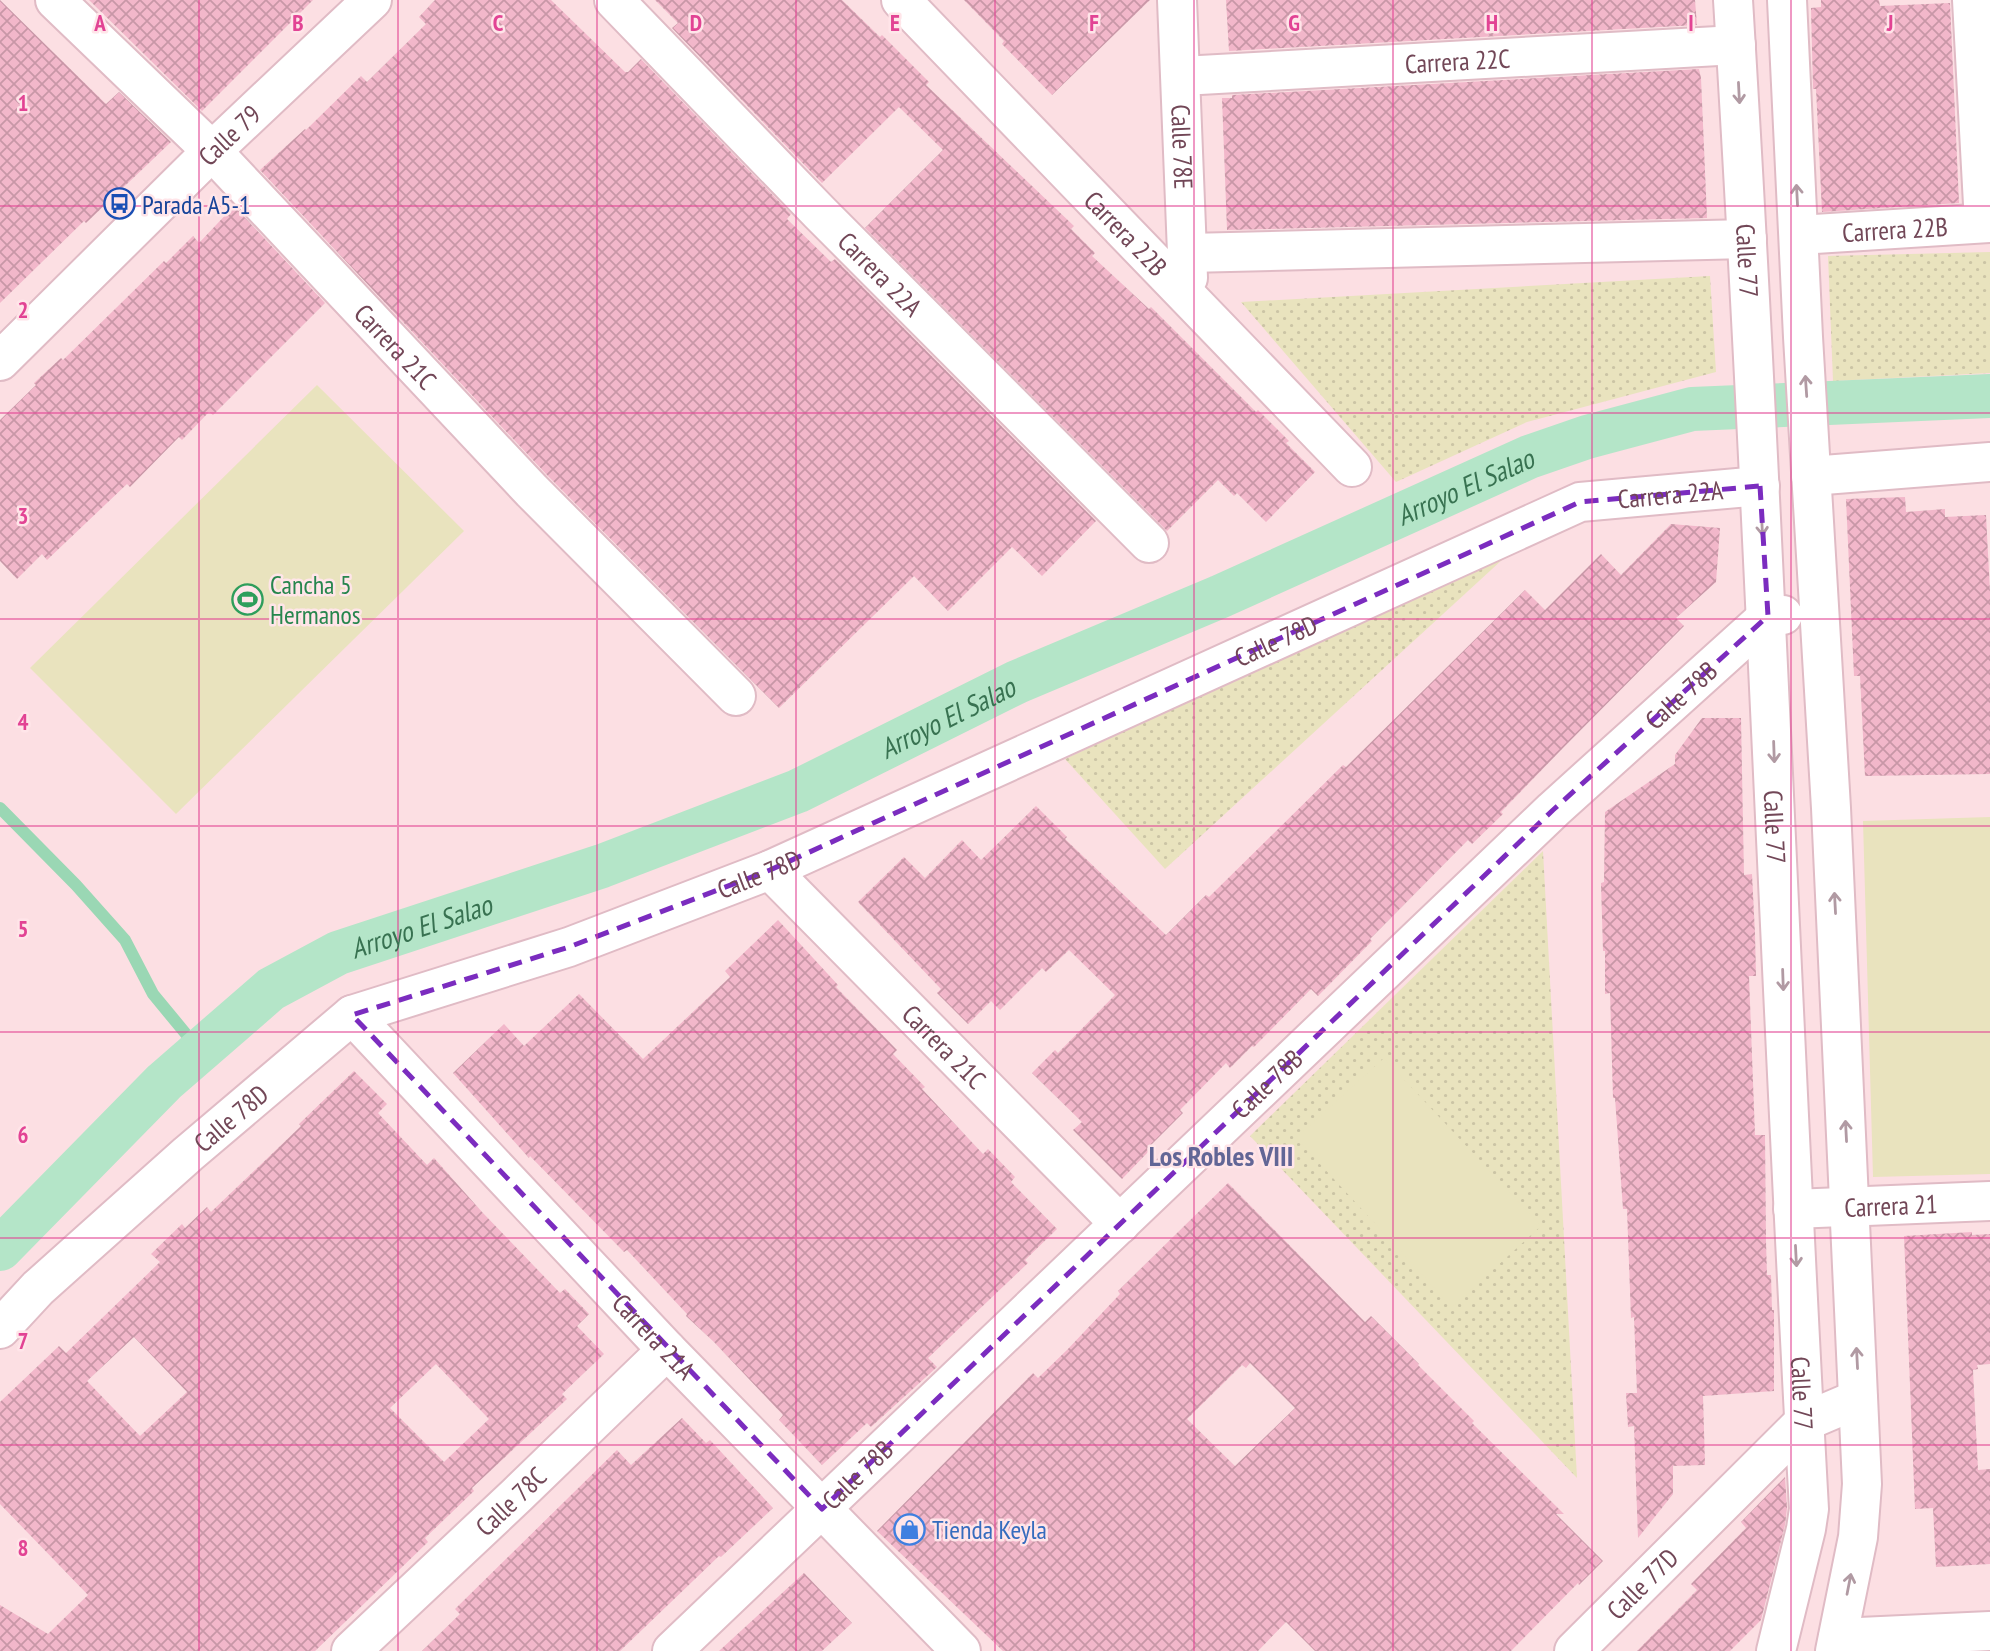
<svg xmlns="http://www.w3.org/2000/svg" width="1990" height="1651" font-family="'PT Sans Narrow',sans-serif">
<defs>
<pattern id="grass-dots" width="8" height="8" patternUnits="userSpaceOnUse" patternTransform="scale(1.75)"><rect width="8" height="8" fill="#e9e3be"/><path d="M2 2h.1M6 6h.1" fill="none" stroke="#cbc4a5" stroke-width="1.8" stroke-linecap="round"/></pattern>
<pattern id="building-cross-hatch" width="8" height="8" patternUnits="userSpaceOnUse" patternTransform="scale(1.75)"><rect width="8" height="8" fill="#f2b7ca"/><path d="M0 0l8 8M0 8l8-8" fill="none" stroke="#c897a7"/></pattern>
</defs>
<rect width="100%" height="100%" fill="#fcdfe3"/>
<g fill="url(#grass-dots)">
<path d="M 1990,252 L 1990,373 L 1833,381 L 1828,256 Z"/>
<path d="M 1710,276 L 1716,372 L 1527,422 L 1396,482 L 1241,302 Z"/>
<path d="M 1515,548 L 1165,869 L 1065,759 Z"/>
<path d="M 1543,851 L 1577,1478 L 1250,1136 Z"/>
</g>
<g fill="#e9e3be">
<path d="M 317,385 L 464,531 L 176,814 L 30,668 Z"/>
<path d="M 1990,817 L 1990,1174 L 1873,1177 L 1863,821 Z"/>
<path d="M 1384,1058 L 1541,1226 L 1452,1307 L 1296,1138 Z"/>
</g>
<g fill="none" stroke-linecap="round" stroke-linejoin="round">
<path stroke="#9ad7b4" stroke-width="12" d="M 0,808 L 76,885 L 125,940 L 153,994 L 186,1034"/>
<path stroke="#b4e5c8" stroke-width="44" id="s1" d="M 0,1249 L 164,1082 L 271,989 L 338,953 L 602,866 L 798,791 L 1017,682 L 1219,597 L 1529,457 L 1587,437 L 1692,409 L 1990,396"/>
</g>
<g fill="url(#building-cross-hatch)" fill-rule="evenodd">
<path d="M 0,0 L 106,104 L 119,92 L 171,142 L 86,223 L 84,221 L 0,303 Z"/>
<path d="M 89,0 L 313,0 L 202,111 Z"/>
<path d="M 435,0 L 551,0 L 625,72 L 628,72 L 641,59 L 791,214 L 787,219 L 831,262 L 835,259 L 1096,521 L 1042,576 L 1012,547 L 948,611 L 914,576 L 779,708 L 548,476 L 260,170 L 305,129 L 306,130 L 361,76 L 367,82 L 426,24 L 419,17 Z"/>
<path d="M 655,0 L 842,0 L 880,37 L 882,35 L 929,82 L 926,85 L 1074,226 L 1071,229 L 1095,253 L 1092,256 L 1149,309 L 1151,307 L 1256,412 L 1258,410 L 1289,441 L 1286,443 L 1315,472 L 1266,522 L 1237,493 L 1234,496 L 1218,480 L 1167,531 L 865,228 L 943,150 L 899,107 L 822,183 L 672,28 L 678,23 Z"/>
<path d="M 964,0 L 1150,0 L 1052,95 L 1002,44 L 1004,41 Z"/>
<path d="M 1226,0 L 1695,0 L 1697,25 L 1229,51 Z"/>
<path d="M 1821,0 L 1879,0 L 1880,6 L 1950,3 L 1959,203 L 1822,212 L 1816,89 L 1813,89 L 1811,8 L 1821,7 Z"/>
<path d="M 1699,69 L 1701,78 L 1707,218 L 1227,230 L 1222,98 L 1232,98 L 1232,95 Z"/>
<path d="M 234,206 L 325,303 L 213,415 L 209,412 L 182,440 L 179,437 L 130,487 L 127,484 L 47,560 L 42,554 L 17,579 L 0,561 L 0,420 L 36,385 L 34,383 L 61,358 L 63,360 L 164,261 L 166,263 L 193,236 L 199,243 Z"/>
<path d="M 1905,497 L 1906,512 L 1945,509 L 1945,517 L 1986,515 L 1990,592 L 1990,774 L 1865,776 L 1860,676 L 1854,676 L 1846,499 Z"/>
<path d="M 1671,524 L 1720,528 L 1716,582 L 1676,618 L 1684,626 L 1564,747 L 1501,812 L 1503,814 L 1472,844 L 1468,840 L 1370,939 L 1372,941 L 1318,996 L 1311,989 L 1254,1047 L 1252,1046 L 1230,1068 L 1226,1063 L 1180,1110 L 1183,1113 L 1147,1149 L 1149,1151 L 1122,1179 L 1073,1130 L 1082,1122 L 1032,1073 L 1055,1050 L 1058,1053 L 1115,995 L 1069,950 L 1046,972 L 1042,968 L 1000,1010 L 991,1001 L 968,1024 L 937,993 L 941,989 L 858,902 L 904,857 L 925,878 L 962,840 L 981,860 L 1036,806 L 1067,837 L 1065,839 L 1166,935 L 1206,895 L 1209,897 L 1343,765 L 1346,767 L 1525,590 L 1545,610 L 1601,554 L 1621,575 Z"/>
<path d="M 1702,718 L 1741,718 L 1744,875 L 1752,874 L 1755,934 L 1756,976 L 1749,976 L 1755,1135 L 1765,1135 L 1766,1241 L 1767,1275 L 1771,1275 L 1772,1310 L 1774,1310 L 1774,1391 L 1703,1396 L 1705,1465 L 1673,1466 L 1673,1494 L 1638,1538 L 1634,1426 L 1628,1427 L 1626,1393 L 1637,1393 L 1634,1317 L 1631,1318 L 1627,1209 L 1623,1209 L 1615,1098 L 1613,1098 L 1610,993 L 1605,994 L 1605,951 L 1603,951 L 1601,883 L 1604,882 L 1605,812 L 1675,764 L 1675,755 Z"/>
<path d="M 778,920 L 838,985 L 836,987 L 897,1050 L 893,1054 L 925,1087 L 922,1089 L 983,1154 L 988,1149 L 1015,1177 L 1011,1182 L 1057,1229 L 1025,1260 L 1028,1263 L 928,1358 L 937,1367 L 871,1427 L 867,1423 L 822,1465 L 779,1420 L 783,1415 L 714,1342 L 686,1316 L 687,1314 L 627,1250 L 624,1252 L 530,1156 L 529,1158 L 453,1073 L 504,1024 L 524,1046 L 579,994 L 643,1059 L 730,977 L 725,971 Z"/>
<path d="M 354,1071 L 387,1104 L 378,1113 L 427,1165 L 434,1158 L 482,1212 L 560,1293 L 565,1289 L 589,1314 L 577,1326 L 604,1354 L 562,1394 L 567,1399 L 472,1488 L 474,1491 L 425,1538 L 428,1542 L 315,1651 L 0,1651 L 0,1605 L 48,1634 L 88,1595 L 0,1504 L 0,1402 L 59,1346 L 66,1353 L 160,1262 L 151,1254 L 182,1224 L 185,1228 L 207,1207 L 211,1212 L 301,1126 L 299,1124 ZM 134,1337 L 187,1392 L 140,1436 L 87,1381 ZM 436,1364 L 489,1419 L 444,1462 L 390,1408 Z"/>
<path d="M 1228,1183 L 1365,1322 L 1371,1316 L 1419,1364 L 1418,1365 L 1474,1421 L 1472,1423 L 1564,1514 L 1556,1514 L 1603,1561 L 1579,1585 L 1578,1583 L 1511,1651 L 1315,1651 L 1286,1622 L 1258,1651 L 1003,1651 L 877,1531 L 1033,1373 L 1038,1378 L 1067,1350 L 1120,1294 L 1118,1291 ZM 1250,1363 L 1295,1408 L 1235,1466 L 1187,1419 L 1242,1365 L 1246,1368 Z"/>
<path d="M 1972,1232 L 1972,1235 L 1990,1234 L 1990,1364 L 1977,1365 L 1978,1369 L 1973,1370 L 1978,1470 L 1990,1469 L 1990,1564 L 1936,1567 L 1933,1508 L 1915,1509 L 1904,1236 Z"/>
<path d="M 682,1418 L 706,1443 L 710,1440 L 773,1508 L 721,1557 L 719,1556 L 620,1651 L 422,1651 L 460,1614 L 455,1609 L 617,1450 L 631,1465 Z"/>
<path d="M 1785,1477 L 1787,1508 L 1785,1525 L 1761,1620 L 1730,1651 L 1637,1651 L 1697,1590 L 1691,1584 L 1746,1528 L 1741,1522 Z"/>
<path d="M 804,1573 L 852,1623 L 822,1651 L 719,1651 Z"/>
</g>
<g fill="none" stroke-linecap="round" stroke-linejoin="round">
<defs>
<g id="minor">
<path id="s2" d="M 55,0 L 212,151 L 532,491 L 736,696"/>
<path id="s3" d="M 614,0 L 820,213 L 1149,543"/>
<path id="s4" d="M 901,0 L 1352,467"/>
<path id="s5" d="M 1177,0 L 1188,278"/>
<path id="s6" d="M 1733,0 C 1764,503 1781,1006 1809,1509 L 1806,1529 L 1776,1651"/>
<path d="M 1787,0 L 1803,337 L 1831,808 L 1862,1484 L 1858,1537 L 1835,1651"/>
<path d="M 1972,0 L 1984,223"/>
<path id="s7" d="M 1182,76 L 1736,45"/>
<path id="s8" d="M 1799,235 L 1990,223"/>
<path d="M 1188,253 L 1747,239"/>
<path id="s9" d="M 0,361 L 212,151 L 372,0"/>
<path d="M 1811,476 L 1990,462"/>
<path id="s10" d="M 770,870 L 1120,1224"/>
<path id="s11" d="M 352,1015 L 667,1350 L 961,1651"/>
<path id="s12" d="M 1793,1209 L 1990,1201"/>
<path id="s13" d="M 0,1329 L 38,1288 L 188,1154 L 352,1015 L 569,947 L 770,870 L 1580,502 L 1760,486"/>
<path d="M 1838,1638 L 1990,1631"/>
<path id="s14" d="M 351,1651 L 517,1495 L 667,1350"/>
<path id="s15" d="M 672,1651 L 1553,810 L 1768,616 L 1783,615"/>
<path id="s16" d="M 1574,1651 L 1804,1422 L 1858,1399"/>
</g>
</defs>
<use href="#minor" stroke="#e0bbc5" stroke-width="42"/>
<use href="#minor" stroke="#fff" stroke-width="38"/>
</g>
<defs><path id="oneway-shaft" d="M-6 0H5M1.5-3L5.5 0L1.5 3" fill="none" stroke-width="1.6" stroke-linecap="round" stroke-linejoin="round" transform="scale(1.75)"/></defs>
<g stroke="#b19aa3">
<use href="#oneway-shaft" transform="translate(1739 93) rotate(87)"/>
<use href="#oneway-shaft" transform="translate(1797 195) rotate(-93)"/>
<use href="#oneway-shaft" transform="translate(1806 386) rotate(-94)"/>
<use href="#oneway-shaft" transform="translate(1762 525) rotate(87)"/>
<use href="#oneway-shaft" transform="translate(1774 752) rotate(88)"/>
<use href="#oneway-shaft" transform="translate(1835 903) rotate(-93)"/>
<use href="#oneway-shaft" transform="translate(1783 980) rotate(88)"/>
<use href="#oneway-shaft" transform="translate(1846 1131) rotate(-93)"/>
<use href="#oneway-shaft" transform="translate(1796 1256) rotate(87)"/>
<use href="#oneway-shaft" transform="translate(1857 1358) rotate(-93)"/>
<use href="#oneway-shaft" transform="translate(1849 1584) rotate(-79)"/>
</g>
<path fill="none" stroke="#7b2cbf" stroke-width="5" stroke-dasharray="14 9" stroke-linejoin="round" d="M 1760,486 L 1768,616 L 1553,810 L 822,1509 L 352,1015 L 569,947 L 770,870 L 1580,502 Z"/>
<path fill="none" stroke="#e24394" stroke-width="2" stroke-opacity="0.55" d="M 199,0 L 199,1651M 398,0 L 398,1651M 597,0 L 597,1651M 796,0 L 796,1651M 995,0 L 995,1651M 1194,0 L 1194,1651M 1393,0 L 1393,1651M 1592,0 L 1592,1651M 1791,0 L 1791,1651M 0,206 L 1990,206M 0,413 L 1990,413M 0,619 L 1990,619M 0,826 L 1990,826M 0,1032 L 1990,1032M 0,1238 L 1990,1238M 0,1445 L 1990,1445"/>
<defs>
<symbol id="bus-ring" viewBox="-11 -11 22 22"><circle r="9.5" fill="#ffe5e9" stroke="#1a4fb4" stroke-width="1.5"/><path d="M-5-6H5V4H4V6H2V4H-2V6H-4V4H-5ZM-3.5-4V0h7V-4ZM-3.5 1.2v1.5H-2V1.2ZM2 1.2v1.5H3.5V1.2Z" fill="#1a4fb4"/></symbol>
<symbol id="stadium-ring" viewBox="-11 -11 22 22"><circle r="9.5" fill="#ffe5e9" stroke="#2e9e5b" stroke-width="1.5"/><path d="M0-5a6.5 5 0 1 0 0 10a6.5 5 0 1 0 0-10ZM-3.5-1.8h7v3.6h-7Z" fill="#2e9e5b"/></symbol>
<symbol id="shop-ring" viewBox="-11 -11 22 22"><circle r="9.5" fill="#ffe5e9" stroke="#3f7fe0" stroke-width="1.5"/><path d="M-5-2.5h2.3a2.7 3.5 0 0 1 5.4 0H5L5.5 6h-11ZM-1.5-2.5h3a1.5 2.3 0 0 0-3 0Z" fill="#3f7fe0"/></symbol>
</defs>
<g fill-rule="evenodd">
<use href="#bus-ring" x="102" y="186" width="35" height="35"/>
<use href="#stadium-ring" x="230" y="582" width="35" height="35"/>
<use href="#shop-ring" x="892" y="1512" width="35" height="35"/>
</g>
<g text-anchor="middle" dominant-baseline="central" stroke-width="5" stroke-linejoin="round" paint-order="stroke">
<g font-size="26" fill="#724757" stroke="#ffe5e9">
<text stroke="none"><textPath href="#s7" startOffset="276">Carrera 22C</textPath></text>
<text stroke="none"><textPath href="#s9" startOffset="322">Calle 79</textPath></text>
<text stroke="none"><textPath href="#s5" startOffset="147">Calle 78E</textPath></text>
<text stroke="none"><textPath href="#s8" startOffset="96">Carrera 22B</textPath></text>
<text stroke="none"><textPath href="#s4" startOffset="324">Carrera 22B</textPath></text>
<text stroke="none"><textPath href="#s6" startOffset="261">Calle 77</textPath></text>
<text stroke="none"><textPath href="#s3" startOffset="382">Carrera 22A</textPath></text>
<text stroke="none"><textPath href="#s2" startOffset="486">Carrera 21C</textPath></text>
<text stroke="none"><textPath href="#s13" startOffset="1895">Carrera 22A</textPath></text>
<text stroke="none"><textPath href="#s13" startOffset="1470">Calle 78D</textPath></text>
<text stroke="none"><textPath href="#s15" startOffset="1390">Calle 78B</textPath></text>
<text stroke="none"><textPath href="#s6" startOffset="828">Calle 77</textPath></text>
<text stroke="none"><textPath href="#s13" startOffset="903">Calle 78D</textPath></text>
<text stroke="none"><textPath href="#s10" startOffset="248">Carrera 21C</textPath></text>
<text stroke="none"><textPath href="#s15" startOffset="822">Calle 78B</textPath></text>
<text stroke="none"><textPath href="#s13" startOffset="313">Calle 78D</textPath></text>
<text stroke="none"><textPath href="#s12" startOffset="98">Carrera 21</textPath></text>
<text stroke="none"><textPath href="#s11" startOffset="441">Carrera 21A</textPath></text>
<text stroke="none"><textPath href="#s6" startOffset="1395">Calle 77</textPath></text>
<text stroke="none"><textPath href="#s15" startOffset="256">Calle 78B</textPath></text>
<text stroke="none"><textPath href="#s14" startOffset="219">Calle 78C</textPath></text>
<text stroke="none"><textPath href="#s16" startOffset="96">Calle 77D</textPath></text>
</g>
<g font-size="26" fill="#164399" stroke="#ffe5e9" text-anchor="start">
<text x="142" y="204">Parada A5-1</text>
</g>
<g font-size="26" fill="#27864d" stroke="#ffe5e9" text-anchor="start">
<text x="270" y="584">Cancha 5<tspan x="270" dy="30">Hermanos</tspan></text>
</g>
<g font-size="26" fill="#366cbe" stroke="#ffe5e9" text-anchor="start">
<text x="932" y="1529">Tienda Keyla</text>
</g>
<g font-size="28" font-style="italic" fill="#387251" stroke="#ffe5e9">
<text stroke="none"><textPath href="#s1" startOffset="1673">Arroyo El Salao</textPath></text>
<text stroke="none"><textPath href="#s1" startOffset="1106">Arroyo El Salao</textPath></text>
<text stroke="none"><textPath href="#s1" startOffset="539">Arroyo El Salao</textPath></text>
</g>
<g font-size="28" font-weight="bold" fill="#626696" stroke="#ffe5e9">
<text x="1221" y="1155">Los Robles VIII</text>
</g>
</g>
<g font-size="23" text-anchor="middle" font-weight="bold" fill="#e24394" stroke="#ffe5e9" stroke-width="5" stroke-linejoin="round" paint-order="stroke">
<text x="100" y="31">A</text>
<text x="298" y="31">B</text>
<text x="498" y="31">C</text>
<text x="696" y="31">D</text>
<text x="895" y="31">E</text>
<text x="1094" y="31">F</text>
<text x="1294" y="31">G</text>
<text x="1492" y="31">H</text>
<text x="1691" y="31">I</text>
<text x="1890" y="31">J</text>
<text x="23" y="111">1</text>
<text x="23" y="318">2</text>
<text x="23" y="524">3</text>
<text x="23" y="730">4</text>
<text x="23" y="937">5</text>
<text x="23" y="1143">6</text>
<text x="23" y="1349">7</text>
<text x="23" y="1556">8</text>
</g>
</svg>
